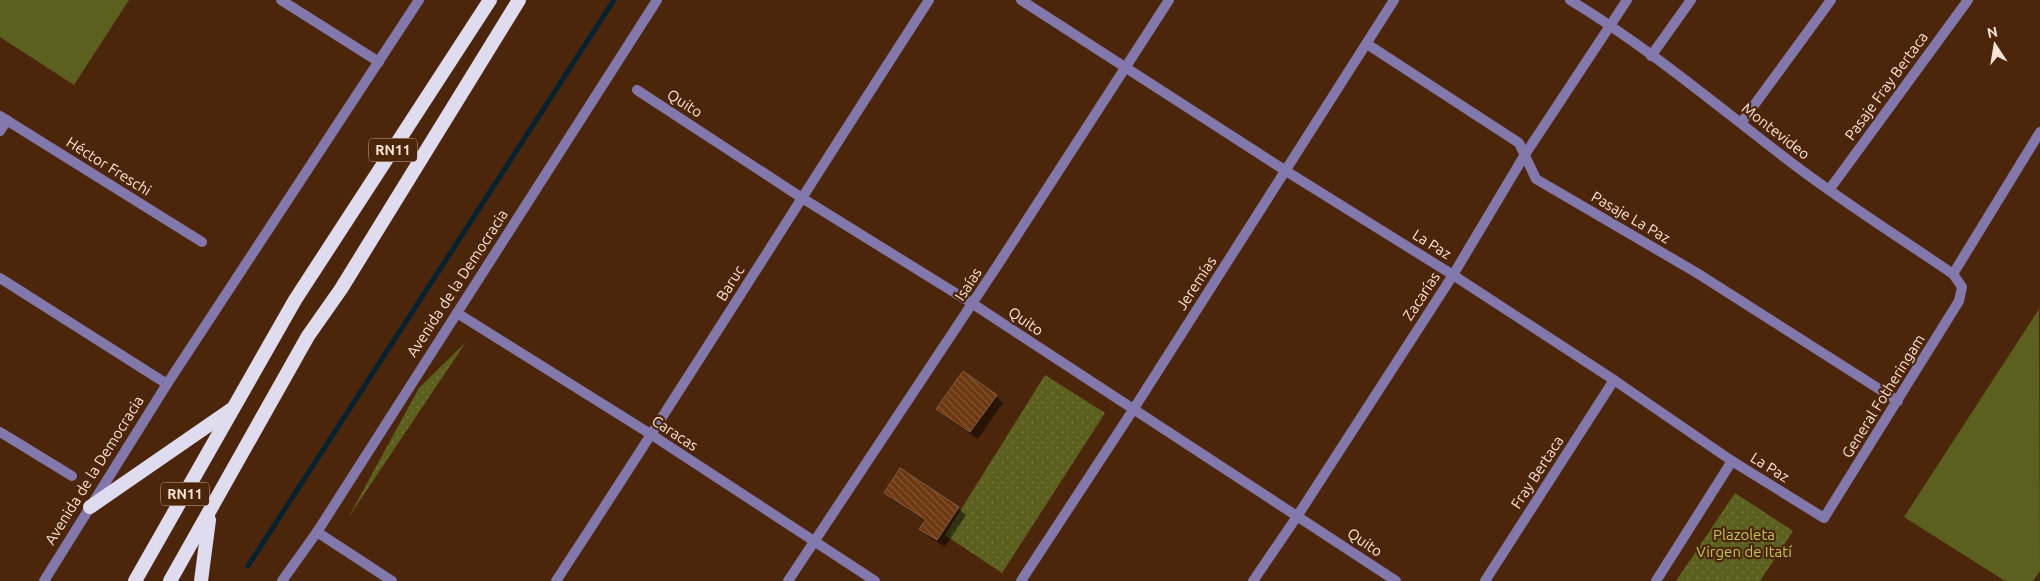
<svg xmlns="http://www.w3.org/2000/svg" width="2040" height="581" font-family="Ubuntu,sans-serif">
<defs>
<pattern id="park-dots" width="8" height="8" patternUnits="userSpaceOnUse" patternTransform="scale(1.25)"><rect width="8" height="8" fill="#5b601f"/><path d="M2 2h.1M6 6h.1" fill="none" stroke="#73773f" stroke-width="1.8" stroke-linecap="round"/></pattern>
<pattern id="building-back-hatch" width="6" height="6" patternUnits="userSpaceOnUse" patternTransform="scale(1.25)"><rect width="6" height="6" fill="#6c3811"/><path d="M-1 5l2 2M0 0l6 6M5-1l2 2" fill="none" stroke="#825533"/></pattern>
</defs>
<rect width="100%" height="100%" fill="#4c260a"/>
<g fill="url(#park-dots)">
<path d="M 466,342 L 348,518 L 419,388 Z"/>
<path d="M 1045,375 L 1105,413 L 1002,573 L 945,535 Z"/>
<path d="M 1735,493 L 1793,531 L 1760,581 L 1676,581 Z"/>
</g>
<g fill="#5b601f">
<path d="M 0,0 L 129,0 L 74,85 L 0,37 Z"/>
<path d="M 2039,309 L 2040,571 L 2033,581 L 2005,581 L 1904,517 Z"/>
</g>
<g fill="#0007">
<path d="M 996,396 L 1003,403 L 978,439 L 945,416 L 938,409 Z"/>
<path d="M 886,492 L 958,508 L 966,515 L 945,547 L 929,537 L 921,529 L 926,521 L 893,500 Z"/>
</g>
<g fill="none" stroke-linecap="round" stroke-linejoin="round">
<path stroke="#042231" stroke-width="5" d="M 248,566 L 614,0"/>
</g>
<g fill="url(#building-back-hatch)" stroke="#875c41">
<path d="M 963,371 L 997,395 L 970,432 L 936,409 Z"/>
<path d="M 900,468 L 959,507 L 937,540 L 919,529 L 926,520 L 884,493 Z"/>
</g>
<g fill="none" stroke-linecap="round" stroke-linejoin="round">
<g stroke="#8278ab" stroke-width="10">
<path d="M 281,0 L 379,62"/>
<path d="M 1021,0 L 1286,171 L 1453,275 L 1614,380 L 1732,461 L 1824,518 L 1959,301 L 1962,287 L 1953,274 C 1896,235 1838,199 1784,157 C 1714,103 1646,46 1570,0"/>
<path d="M 1367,44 L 1519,143 L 1536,179 L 1697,273 L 1898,401"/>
<path d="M 1651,56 L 1691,0"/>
<path d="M 637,90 L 802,198 L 973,304 L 1396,581"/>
<path d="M 0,116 L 202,242"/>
<path d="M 1741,123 L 1831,0"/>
<path d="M 0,131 L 7,120"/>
<path d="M 1829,190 L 1968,0"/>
<path d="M 1953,274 L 2040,132"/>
<path d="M 0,278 L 167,384"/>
<path d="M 457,313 L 652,435 L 875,581"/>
<path d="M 0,432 L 72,476"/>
<path d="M 317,532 L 392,581"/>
<path d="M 556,581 C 682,389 804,193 929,0"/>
<path d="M 1021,581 L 1133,410 L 1394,0"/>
<path d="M 1253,581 L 1298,515 L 1453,275 L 1524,156 L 1627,0"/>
<path d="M 1485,581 L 1614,380"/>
<path d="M 1656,581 L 1732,461"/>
</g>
<g stroke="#8278ab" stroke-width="10">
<path d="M 44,581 L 167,384 L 419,0"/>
<path d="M 282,581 L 317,532 L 657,0"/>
<path d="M 788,581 L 999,263 L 1169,0"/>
</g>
<g stroke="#dfdcf0" stroke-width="14">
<path d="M 90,507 L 232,409"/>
<path d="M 135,581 L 295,300 L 490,0"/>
<path d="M 170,581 L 308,336 L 341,289 L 519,0"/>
<path d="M 201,581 L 209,520"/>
</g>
</g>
<g text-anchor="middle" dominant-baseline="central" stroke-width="4.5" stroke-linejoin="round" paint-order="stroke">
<g fill="#4c260a" stroke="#c8ab98" stroke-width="1">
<rect x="369" y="138.5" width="48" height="23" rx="4"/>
<rect x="161" y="482.5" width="48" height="23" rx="4"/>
</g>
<g font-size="14" font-weight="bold" fill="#fde4d5">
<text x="393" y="150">RN11</text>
<text x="185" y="494">RN11</text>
</g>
<g font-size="15" fill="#fde4d5" stroke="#4c260a">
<text transform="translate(1886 86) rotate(-54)">Pasaje Fray Bertaca</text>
<text transform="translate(685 103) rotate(33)">Quito</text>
<text transform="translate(1776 131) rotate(38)">Montevideo</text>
<text transform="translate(109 166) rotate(32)">Héctor Freschi</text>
<text transform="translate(1631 217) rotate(30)">Pasaje La Paz</text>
<text transform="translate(1432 244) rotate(32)">La Paz</text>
<text transform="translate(457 283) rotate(-57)">Avenida de la Democracia</text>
<text transform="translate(730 283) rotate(-58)">Baruc</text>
<text transform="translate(1196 283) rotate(-57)">Jeremías</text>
<text transform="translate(968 284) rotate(-57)">Isaías</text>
<text transform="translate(1421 296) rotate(-57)">Zacarías</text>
<text transform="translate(1026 321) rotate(34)">Quito</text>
<text transform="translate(1883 396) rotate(-58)">General Fotheringam</text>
<text transform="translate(675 433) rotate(33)">Caracas</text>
<text transform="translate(1770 467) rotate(32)">La Paz</text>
<text transform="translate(94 470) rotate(-58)">Avenida de la Democracia</text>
<text transform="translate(1537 472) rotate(-57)">Fray Bertaca</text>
<text transform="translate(1365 542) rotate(34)">Quito</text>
</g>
<g font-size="15" fill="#bfc752" stroke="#4c260a">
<text x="1744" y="534">Plazoleta<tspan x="1744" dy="17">Virgen de Itatí</tspan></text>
</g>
</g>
<g transform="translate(1995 45) rotate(348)" stroke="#4c260a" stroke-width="4" paint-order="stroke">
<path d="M0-4L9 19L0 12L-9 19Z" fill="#fde4d5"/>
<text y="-8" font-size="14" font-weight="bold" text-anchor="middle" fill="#fde4d5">N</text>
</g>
</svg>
